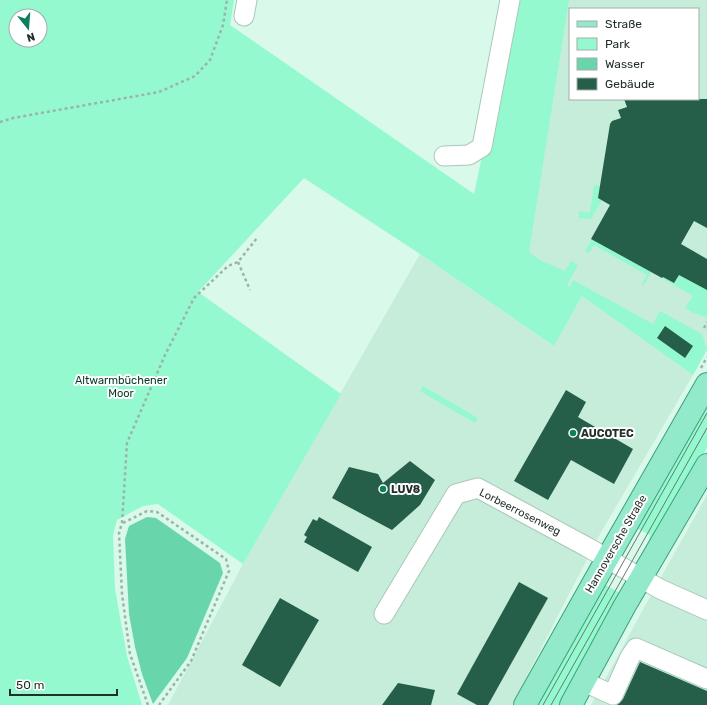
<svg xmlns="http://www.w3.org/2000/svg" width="707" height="705" font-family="Rubik,sans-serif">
<rect width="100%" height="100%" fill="#d9f9ea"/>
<g fill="#c6edda" fill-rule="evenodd">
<path d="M 563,0 L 707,0 L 707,350 L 665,325 L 651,345 L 693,375 L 600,534 L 512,705 L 168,705 L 243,564 L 420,254 L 554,346 L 582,296 L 522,252 ZM 570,9 L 698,9 L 698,99 L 570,99 Z"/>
<path d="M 707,495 L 707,705 L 591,705 L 651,595 Z"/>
</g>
<g fill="#94f9cf" fill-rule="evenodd">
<path d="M 0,0 L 234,0 L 230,25 L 474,194 L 515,0 L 569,0 L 529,252 L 540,260 L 565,271 L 571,261 L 578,265 L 567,285 L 570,287 L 573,280 L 653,324 L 660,311 L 702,334 L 707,350 L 693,375 L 582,296 L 554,346 L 420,254 L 304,178 L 198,292 L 341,394 L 243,564 L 158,504 L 143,506 L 117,520 L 113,535 L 115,589 L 127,656 L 142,705 L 0,705 ZM 16,16 L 40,16 L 40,40 L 16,40 Z"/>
<path d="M 594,185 L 600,186 L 598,198 L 602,200 L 591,219 L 579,218 L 579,211 L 590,213 Z"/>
<path d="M 592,239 L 651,272 L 644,285 L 642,284 L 647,275 L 594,245 L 589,253 L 585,251 Z"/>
<path d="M 679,274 L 707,290 L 707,316 L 706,317 L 694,313 L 685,308 L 693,296 L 662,278 L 663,277 L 674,283 Z"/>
<path d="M 423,386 L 478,418 L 475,423 L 420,391 Z"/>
<path d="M 707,398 L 707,448 L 654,542 L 649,540 L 650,535 L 638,529 L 636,531 L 631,529 Z"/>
<path d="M 602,583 L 620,593 L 562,705 L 532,705 Z"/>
</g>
<path fill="#68d6aa" d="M 147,517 L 156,518 L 220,563 L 223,573 L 187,658 L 153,704 L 142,674 L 135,647 L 129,614 L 125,539 L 129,526 Z"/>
<g fill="#255f49">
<path d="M 624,99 L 707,99 L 707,228 L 694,221 L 681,244 L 707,259 L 707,290 L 679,275 L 674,283 L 663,277 L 662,278 L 591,239 L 610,205 L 598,198 L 610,124 L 612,121 L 621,118 L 618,110 L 627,107 Z"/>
<path d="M 665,326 L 693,346 L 685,358 L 657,338 Z"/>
<path d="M 566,390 L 586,402 L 578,417 L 633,449 L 614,484 L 571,460 L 548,500 L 514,481 Z"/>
<path d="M 410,461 L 435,480 L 420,505 L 392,530 L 332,498 L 349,467 L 378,474 L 383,483 Z"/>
<path d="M 319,517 L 372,547 L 358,572 L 304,542 L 307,537 L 304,535 L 313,519 L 317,521 Z"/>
<path d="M 519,582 L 548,598 L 488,705 L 477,705 L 457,694 Z"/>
<path d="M 280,598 L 319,620 L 280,687 L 242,665 Z"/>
<path d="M 640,662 L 707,691 L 707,705 L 617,705 L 623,699 Z"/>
<path d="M 398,683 L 435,690 L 431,705 L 382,705 Z"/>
</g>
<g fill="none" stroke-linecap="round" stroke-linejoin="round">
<defs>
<g id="minor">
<path d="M 244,16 L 247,0"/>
<path d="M 444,156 L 469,155 L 482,147 L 510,0"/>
<path d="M 384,614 L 456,494 L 478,488 L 587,547 L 660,589 L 707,610"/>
<path d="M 584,682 L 613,695 L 630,657 L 636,648 L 707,679"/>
</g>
<g id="major">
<path d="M 525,705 L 607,559 L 707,384"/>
<path d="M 571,705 L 624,607 L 707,465"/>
</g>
</defs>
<use href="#minor" stroke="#a9c8b9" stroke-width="21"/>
<use href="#major" stroke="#3d9f7c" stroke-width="24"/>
<g stroke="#9bb4a9" stroke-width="2.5" stroke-dasharray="3 3" stroke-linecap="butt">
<path d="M 0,122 L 13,118 L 159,92 L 195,76 L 210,60 L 223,25 L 227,0"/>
<path d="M 238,262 L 250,290"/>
<path d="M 704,328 L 707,322"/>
<path d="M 701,368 L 707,357"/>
<path d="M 123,523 L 147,511 L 157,512 L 226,559 L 229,571 L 191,661 L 159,705"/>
<path d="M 148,705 L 130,654 L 122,594 L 119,533 L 122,523 L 127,443 L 165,355 L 194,298 L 228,266 L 238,262 L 257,238"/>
</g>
<use href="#minor" stroke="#fff" stroke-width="19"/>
<use href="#major" stroke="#93eacb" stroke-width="22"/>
<g stroke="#677a72" stroke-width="1">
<path d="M 543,705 L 707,413"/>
<path d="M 551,705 L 707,428"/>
</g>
</g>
<g fill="#0c7f5c" stroke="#fff" stroke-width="1.5">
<circle cx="573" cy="433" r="4"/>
<circle cx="383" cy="489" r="4"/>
</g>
<g text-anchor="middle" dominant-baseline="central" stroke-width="4" stroke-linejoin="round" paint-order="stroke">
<g font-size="11" fill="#053827" stroke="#fff">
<text x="121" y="380">Altwarmbüchener<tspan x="121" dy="13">Moor</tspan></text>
</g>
<g font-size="11" font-weight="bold" fill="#232f2a" stroke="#fff" text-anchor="start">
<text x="581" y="433">AUCOTEC</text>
<text x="391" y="489">LUV8</text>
</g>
<g font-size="11" fill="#232f2a" stroke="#fff">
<text transform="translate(520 512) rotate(27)">Lorbeerrosenweg</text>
<text transform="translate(616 544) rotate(-60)">Hannoversche Straße</text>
</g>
</g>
<rect x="569" y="8" width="130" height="92" fill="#ffffff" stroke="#a7acaa"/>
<rect x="577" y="21" width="20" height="6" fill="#93eacb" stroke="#a7acaa"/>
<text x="605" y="28" font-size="12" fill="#232f2a">Straße</text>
<rect x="577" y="38" width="20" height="12" fill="#94f9cf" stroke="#a7acaa"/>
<text x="605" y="48" font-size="12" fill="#232f2a">Park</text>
<rect x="577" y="58" width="20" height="12" fill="#68d6aa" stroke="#a7acaa"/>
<text x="605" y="68" font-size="12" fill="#232f2a">Wasser</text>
<rect x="577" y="78" width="20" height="12" fill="#255f49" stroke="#a7acaa"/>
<text x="605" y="88" font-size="12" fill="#232f2a">Gebäude</text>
<g transform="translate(28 28) rotate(163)"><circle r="19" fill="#ffffff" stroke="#a7acaa"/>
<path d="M0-3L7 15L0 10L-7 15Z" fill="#0c7f5c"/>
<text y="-6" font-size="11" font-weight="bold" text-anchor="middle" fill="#232f2a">N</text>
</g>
<path d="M10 689v6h107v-6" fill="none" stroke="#232f2a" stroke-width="2"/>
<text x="16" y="689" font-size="12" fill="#232f2a" stroke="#ffffff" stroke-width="3" paint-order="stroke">50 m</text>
</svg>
